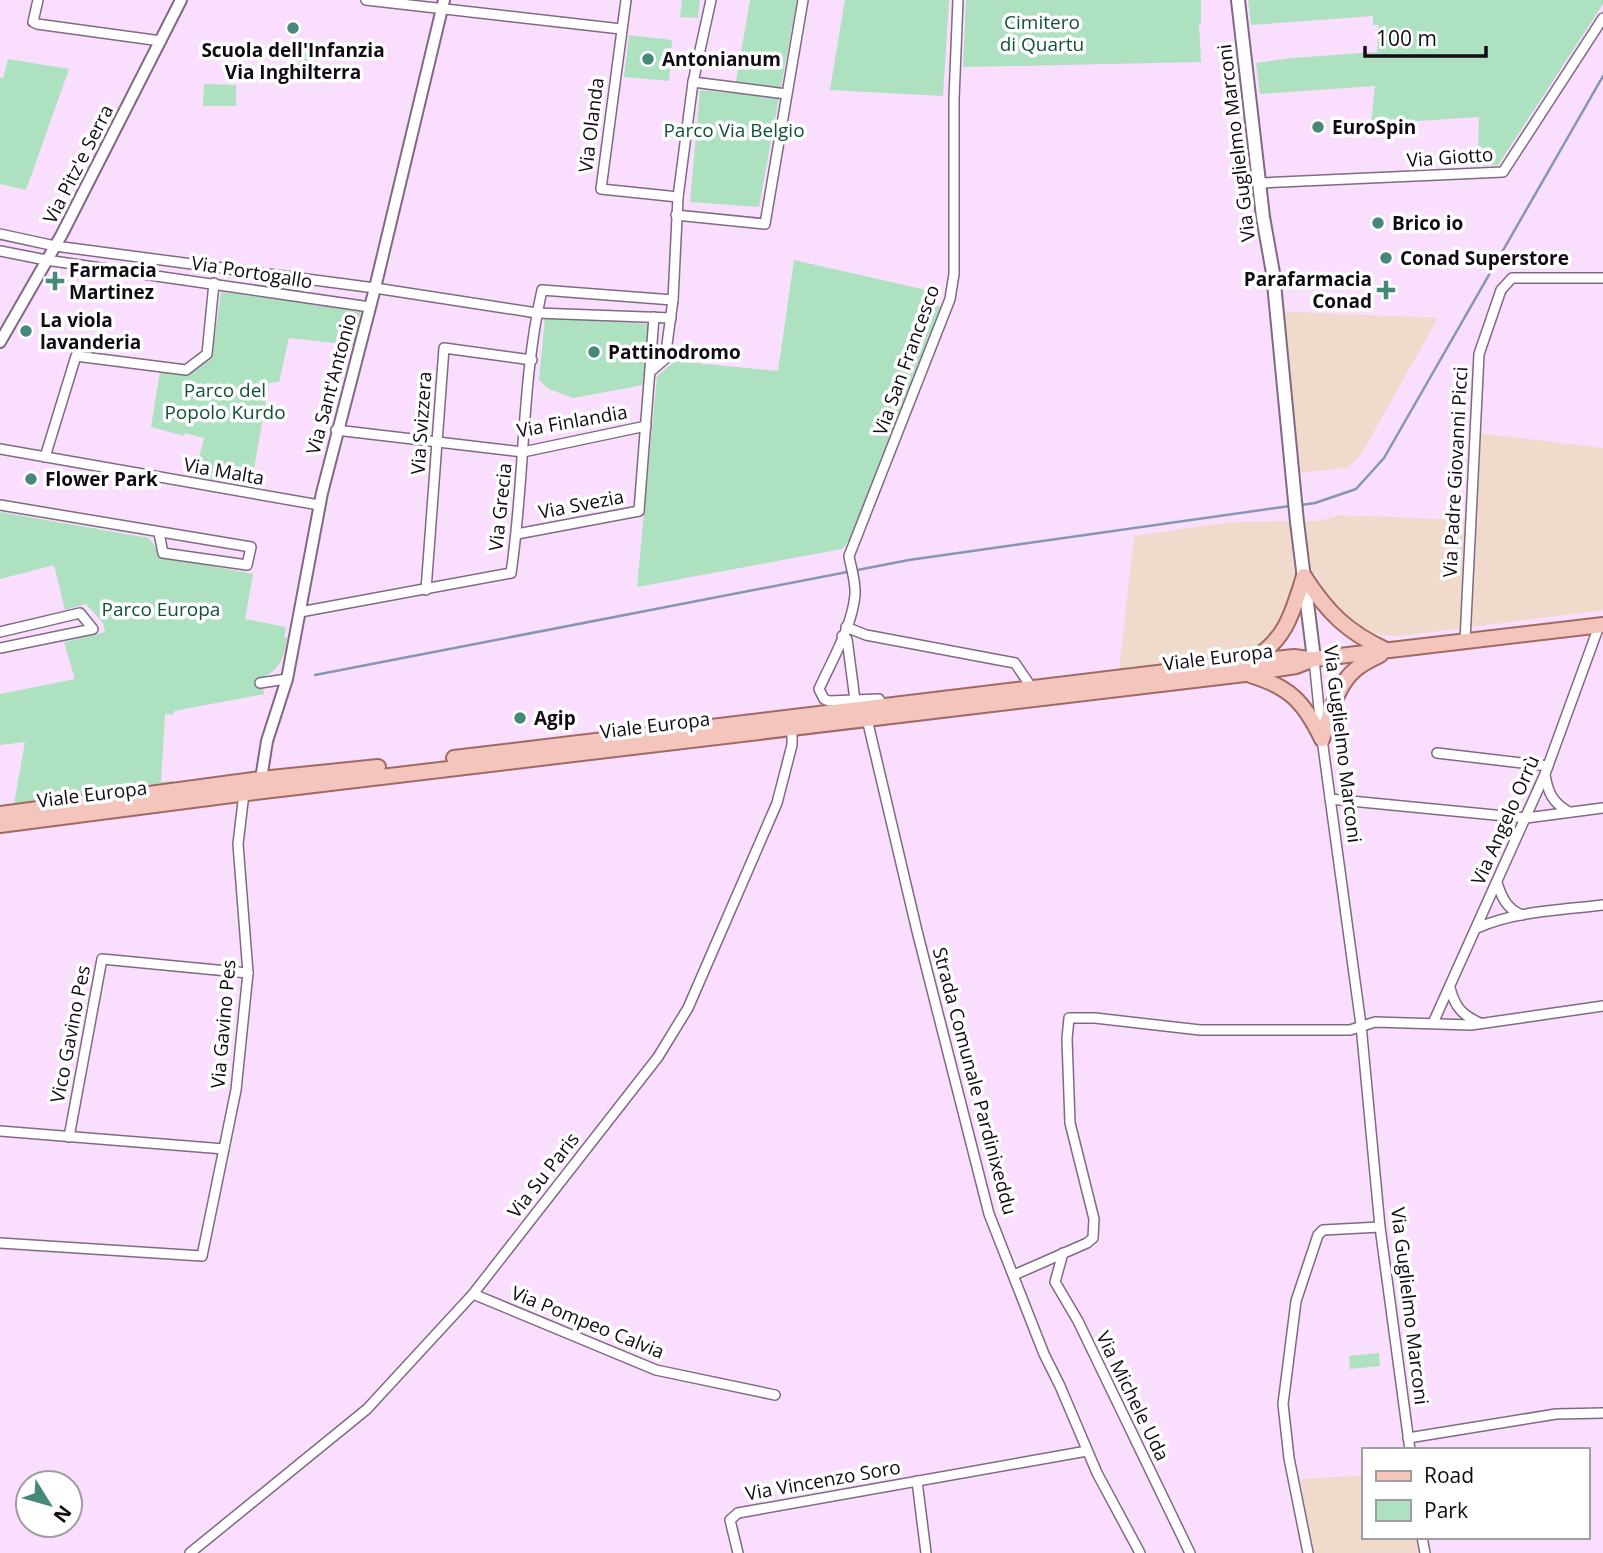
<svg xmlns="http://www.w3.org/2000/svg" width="1603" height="1553" font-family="'Open Sans',sans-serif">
<rect width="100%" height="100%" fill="#f9defd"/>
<g fill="#efdacc">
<path d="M 1269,311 L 1438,318 L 1360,456 L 1347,468 L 1285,474 Z"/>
<path d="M 1478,433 L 1603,448 L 1603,610 L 1401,636 L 1380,635 L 1361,628 L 1335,608 L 1322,588 L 1317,574 L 1293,577 L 1288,609 L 1277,631 L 1250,652 L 1119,670 L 1134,536 L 1232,522 L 1318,521 L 1339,515 L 1459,520 L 1477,516 Z"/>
<path d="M 1363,1476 L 1363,1537 L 1416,1537 L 1417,1553 L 1309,1553 L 1301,1479 Z"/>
</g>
<g fill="#ade1c0">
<path d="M 682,0 L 700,0 L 698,18 L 680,17 Z"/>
<path d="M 750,0 L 797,0 L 759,207 L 690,202 L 700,90 L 734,93 Z"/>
<path d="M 845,0 L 949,0 L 943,96 L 830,90 Z"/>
<path d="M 966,0 L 1201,0 L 1201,24 L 1199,24 L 1201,62 L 963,67 Z"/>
<path d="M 1248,0 L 1603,0 L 1603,4 L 1498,165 L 1474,166 L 1478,158 L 1479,117 L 1371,124 L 1375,86 L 1260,94 L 1256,63 L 1292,58 L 1377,52 L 1379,25 L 1373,25 L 1373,16 L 1251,25 Z"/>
<path d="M 629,35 L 672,40 L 669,81 L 624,77 Z"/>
<path d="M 309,39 L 320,43 L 308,71 L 297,67 Z"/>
<path d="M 8,59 L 69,69 L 26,190 L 0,184 L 0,78 L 3,78 Z"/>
<path d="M 204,84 L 236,85 L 236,106 L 203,106 Z"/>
<path d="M 794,260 L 926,290 L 923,301 L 942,307 L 853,536 L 842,549 L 637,587 L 657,376 L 675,361 L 778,371 Z"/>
<path d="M 221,292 L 361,310 L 353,345 L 289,338 L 279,382 L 269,383 L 251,486 L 194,477 L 204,438 L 185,433 L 184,436 L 151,427 L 160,372 L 187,376 L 212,357 Z"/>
<path d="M 545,318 L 650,324 L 643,385 L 573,398 L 549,389 L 539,380 Z"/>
<path d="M 0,512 L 149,538 L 162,557 L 253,574 L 245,619 L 286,627 L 284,637 L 287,637 C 285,650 283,663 273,671 C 267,676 263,676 258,682 L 263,687 L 264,694 L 174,711 L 173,715 L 165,714 L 161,782 L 174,781 L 178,787 L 13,810 L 25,742 L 0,745 L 0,694 L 75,679 L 64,642 L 105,632 L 103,623 L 86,604 L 65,610 L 54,565 L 0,579 Z"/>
<path d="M 1379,1353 L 1380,1366 L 1350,1369 L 1349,1356 Z"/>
</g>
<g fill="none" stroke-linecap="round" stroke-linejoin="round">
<g stroke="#8695b4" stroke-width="2.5">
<path d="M 1301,505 L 1315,503 L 1356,489 L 1384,458 L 1603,76"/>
<path d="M 315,675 L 909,560 L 1290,506"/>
</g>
<defs>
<g id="minor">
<path d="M 38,0 L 33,22 L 37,24 L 161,41"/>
<path d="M 366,0 L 621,29"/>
<path d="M 626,0 L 601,189 L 678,197"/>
<path d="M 693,82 L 786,94"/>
<path d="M 1260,183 L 1503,172 L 1603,18"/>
<path d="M 676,215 L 765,224 L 803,0"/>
<path d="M 0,234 L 55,246 L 375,288 L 537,313 L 671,318"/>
<path d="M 0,251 L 46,260 L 370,307"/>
<path d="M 651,371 L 665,359 L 673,300 L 678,197 L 693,82 L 711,0"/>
<path d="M 336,430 L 523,452 L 646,426"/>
<path d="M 0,449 L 319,505"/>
<path d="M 45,457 L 76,356 L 186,370 L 207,354 L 214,283"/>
<path d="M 0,505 L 251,547 L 247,565 L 163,553 L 159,533"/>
<path d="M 517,534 L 639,511 L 654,317"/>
<path d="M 426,590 L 444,348 L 532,360"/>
<path d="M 300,612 L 511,573 C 525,480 521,383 542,290 L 673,300"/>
<path d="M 846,627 L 866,635 L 1015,663 L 1032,688"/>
<path d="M 0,632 L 80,613 L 93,629 L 0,648"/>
<path d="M 842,636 L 847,639 L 855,700"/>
<path d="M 1465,641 L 1479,354 L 1501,290 L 1512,278 L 1603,278"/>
<path d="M 1314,659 L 1322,739 L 1361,1025 L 1380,1227 L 1410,1450"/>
<path d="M 260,683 L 287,679"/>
<path d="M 882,706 L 879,699 L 829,701 L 824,699 L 819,689 C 832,660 852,627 855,595 C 856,582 851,568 849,556 L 950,299 L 954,274 L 954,99 L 958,0"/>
<path d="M 867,719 L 917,931 L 989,1214 L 1044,1354 L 1060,1386 L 1097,1473 L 1140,1553"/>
<path d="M 1437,753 L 1548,766"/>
<path d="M 1545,775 C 1548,793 1553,803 1569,812"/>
<path d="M 1330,799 L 1526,818 L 1603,808"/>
<path d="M 1497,883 C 1502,898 1507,909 1522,915"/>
<path d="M 1477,928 C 1516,911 1561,910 1603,905"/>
<path d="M 1450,988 C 1455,1007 1462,1015 1480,1023"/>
<path d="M 1433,1023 L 1545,774 L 1599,626"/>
<path d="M 0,1131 L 224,1149"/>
<path d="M 69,1137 L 102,959 L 248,973"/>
<path d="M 0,1243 L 202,1256 L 236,1090 L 248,973 L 238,844 L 244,793"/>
<path d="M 1063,1253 L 1055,1282 L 1078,1321 L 1190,1553"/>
<path d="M 1014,1275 L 1087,1243 L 1093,1238 L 1094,1219 L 1070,1123 L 1067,1039 L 1069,1018 L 1095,1018 L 1200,1030 L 1350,1030 L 1375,1022 L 1471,1025 L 1603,1006"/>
<path d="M 473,1294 L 656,1370 L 775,1395"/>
<path d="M 1408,1438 L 1556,1414 L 1603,1413"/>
<path d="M 917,1481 L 926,1553"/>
<path d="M 1422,1537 L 1425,1553"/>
<path d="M 190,1553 L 367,1409 L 473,1294 L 658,1057 L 688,1008 L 777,803 L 792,745 L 792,728"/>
<path d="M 738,1553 L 730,1520 L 738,1513 L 1087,1451"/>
<path d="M 1308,1553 L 1289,1458 L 1283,1404 L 1296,1301 L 1318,1235 L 1323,1230 L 1380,1227"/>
</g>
<g id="tertiary">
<path d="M 0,342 L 62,234 L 181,0"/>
<path d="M 261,779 L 267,741 L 287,679 L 322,493 L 375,288 L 444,0"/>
</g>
<path id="secondary" d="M 1238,0 L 1263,217 L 1273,273 L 1297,522 L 1314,659"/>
<g id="primary">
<path d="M 1304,576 C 1327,612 1347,632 1386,650"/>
<path d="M 1253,659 C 1286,640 1293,611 1304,576"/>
<path d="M 1250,675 C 1290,687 1304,702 1322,739"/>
<path d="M 1322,739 C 1330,716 1336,685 1356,669 C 1363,663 1372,659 1380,655"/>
<path d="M 454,758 L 1248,662 L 1294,657 L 1309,659"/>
<path d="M 0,814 L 261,779 L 378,767"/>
<path d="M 0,825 L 255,792 L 1245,674 L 1296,666 L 1314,659 L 1603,625"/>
</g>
</defs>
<use href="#minor" stroke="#806983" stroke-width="12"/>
<use href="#tertiary" stroke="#806983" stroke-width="14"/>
<use href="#secondary" stroke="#806983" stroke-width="16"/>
<use href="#primary" stroke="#a06a64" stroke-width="18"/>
<use href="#minor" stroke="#fff" stroke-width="9"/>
<use href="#tertiary" stroke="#fff" stroke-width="10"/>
<use href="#secondary" stroke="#fff" stroke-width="12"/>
<use href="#primary" stroke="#f4c5bc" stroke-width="14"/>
</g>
<g fill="#46897a" stroke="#fff" stroke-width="2.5">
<circle cx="293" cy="28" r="7"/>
<circle cx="648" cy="59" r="7"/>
<circle cx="1318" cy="127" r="7"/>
<circle cx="1378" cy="223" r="7"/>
<circle cx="1386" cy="258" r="7"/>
<path d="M51.5 270.5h7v7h7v7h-7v7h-7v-7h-7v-7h7z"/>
<path d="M1382.5 279.5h7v7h7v7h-7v7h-7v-7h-7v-7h7z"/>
<circle cx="26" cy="331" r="7"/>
<circle cx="594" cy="352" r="7"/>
<circle cx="31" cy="479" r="7"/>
<circle cx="520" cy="718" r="7"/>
</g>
<g text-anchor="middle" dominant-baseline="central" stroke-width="7" stroke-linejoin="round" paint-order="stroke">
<g font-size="19" fill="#105333" stroke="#fff">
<text x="1042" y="22">Cimitero<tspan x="1042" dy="22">di Quartu</tspan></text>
<text x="734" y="130">Parco Via Belgio</text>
<text x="225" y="390">Parco del<tspan x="225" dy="22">Popolo Kurdo</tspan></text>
<text x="161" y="609">Parco Europa</text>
</g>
<g font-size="19" font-weight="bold" fill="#120a14" stroke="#fff" text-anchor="start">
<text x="293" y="50" text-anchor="middle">Scuola dell'Infanzia<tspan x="293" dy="22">Via Inghilterra</tspan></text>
<text x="662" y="59">Antonianum</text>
<text x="1332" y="127">EuroSpin</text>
<text x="1392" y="223">Brico io</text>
<text x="1400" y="258">Conad Superstore</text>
<text x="69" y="270">Farmacia<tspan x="69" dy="22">Martinez</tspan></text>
<text x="1372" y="279" text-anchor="end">Parafarmacia<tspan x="1372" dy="22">Conad</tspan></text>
<text x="40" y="320">La viola<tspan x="40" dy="22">lavanderia</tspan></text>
<text x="608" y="352">Pattinodromo</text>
<text x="45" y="479">Flower Park</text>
<text x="534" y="718">Agip</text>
</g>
<g font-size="19" fill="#120a14" stroke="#fff">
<text transform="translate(591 125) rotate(-83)">Via Olanda</text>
<text transform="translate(1236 143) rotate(-97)">Via Guglielmo Marconi</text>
<text transform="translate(1450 157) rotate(-4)">Via Giotto</text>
<text transform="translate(78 164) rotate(-63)">Via Pitz'e Serra</text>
<text transform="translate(252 272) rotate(9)">Via Portogallo</text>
<text transform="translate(906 360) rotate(-70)">Via San Francesco</text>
<text transform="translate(331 384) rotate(-75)">Via Sant'Antonio</text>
<text transform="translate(572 421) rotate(-10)">Via Finlandia</text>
<text transform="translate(421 423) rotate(-86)">Via Svizzera</text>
<text transform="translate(224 471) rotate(10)">Via Malta</text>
<text transform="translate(1455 472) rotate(-87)">Via Padre Giovanni Picci</text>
<text transform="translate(581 504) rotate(-11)">Via Svezia</text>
<text transform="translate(500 507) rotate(-84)">Via Grecia</text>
<text transform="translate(1218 657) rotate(-7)">Viale Europa</text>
<text transform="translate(655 725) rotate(-7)">Viale Europa</text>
<text transform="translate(1343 744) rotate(83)">Via Guglielmo Marconi</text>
<text transform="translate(92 794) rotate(-7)">Viale Europa</text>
<text transform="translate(1505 820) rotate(-66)">Via Angelo Orrù</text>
<text transform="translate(223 1024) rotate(-85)">Via Gavino Pes</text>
<text transform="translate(70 1034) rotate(-79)">Vico Gavino Pes</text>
<text transform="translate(975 1081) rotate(75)">Strada Comunale Pardinixeddu</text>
<text transform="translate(543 1175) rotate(-52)">Via Su Paris</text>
<text transform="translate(1410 1306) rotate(83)">Via Guglielmo Marconi</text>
<text transform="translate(588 1322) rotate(22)">Via Pompeo Calvia</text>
<text transform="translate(1133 1396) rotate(64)">Via Michele Uda</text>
<text transform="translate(823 1480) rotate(-10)">Via Vincenzo Soro</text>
</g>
</g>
<rect x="1362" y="1448" width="228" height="91" fill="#ffffff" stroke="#a09da1" stroke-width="2"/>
<rect x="1376" y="1471" width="35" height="10" fill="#f4c5bc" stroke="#a09da1" stroke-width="2"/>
<text x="1424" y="1483" font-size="21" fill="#120a14">Road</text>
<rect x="1376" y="1500" width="35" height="21" fill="#ade1c0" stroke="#a09da1" stroke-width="2"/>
<text x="1424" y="1518" font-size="21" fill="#120a14">Park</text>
<g transform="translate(49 1504) rotate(127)"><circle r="33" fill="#ffffff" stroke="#a09da1" stroke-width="2"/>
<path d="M0-5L12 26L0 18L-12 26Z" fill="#46897a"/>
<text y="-10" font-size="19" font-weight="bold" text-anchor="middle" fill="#120a14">N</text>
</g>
<path d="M1365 46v10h121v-10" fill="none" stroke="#120a14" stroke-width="3.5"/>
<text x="1376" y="46" font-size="21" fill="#120a14" stroke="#ffffff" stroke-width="5" paint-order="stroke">100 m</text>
</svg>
